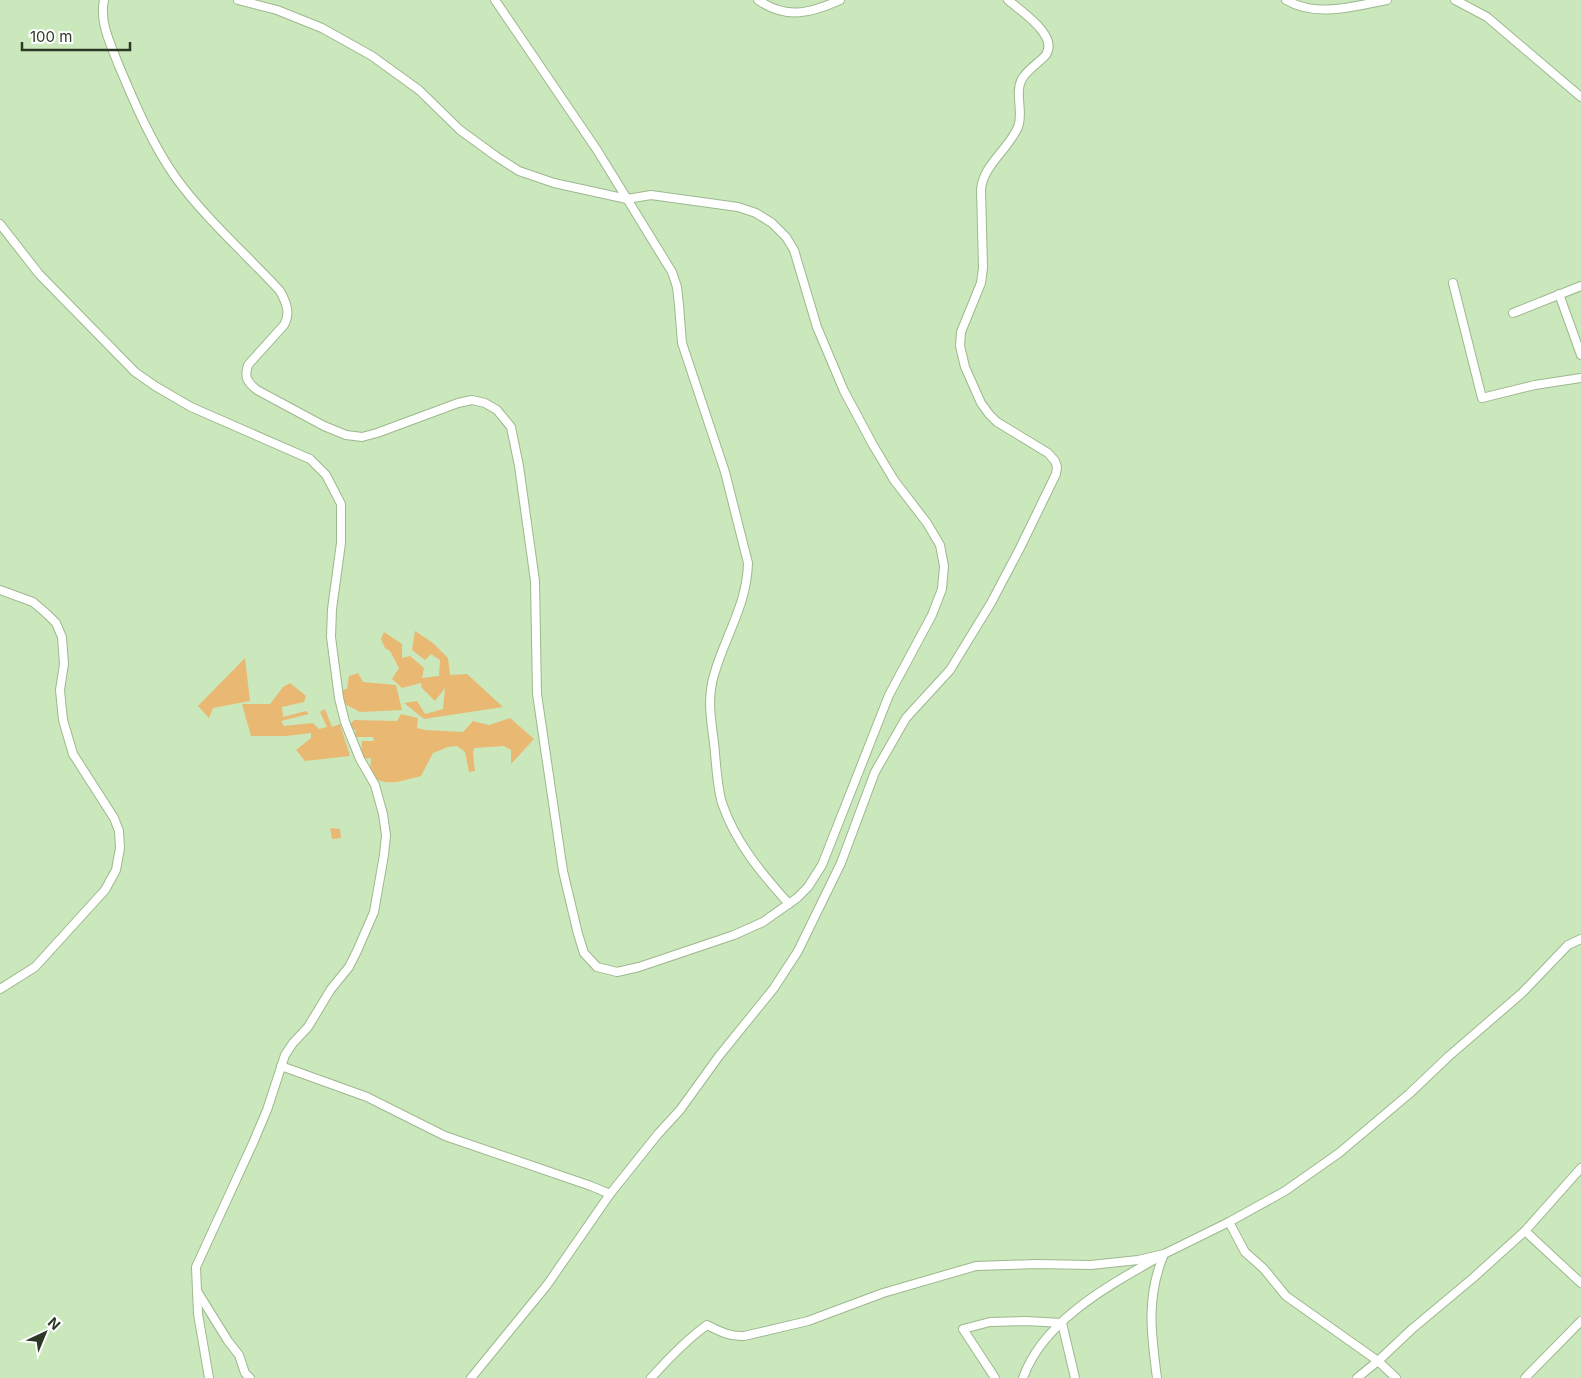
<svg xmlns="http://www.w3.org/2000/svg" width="1581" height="1378" font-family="Inter,sans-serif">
<rect width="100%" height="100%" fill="#cbe8bc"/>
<g fill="#e9b873">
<path d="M 415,631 L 433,643 L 448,658 L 450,675 L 467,674 L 503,707 L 424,719 L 404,703 L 417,701 L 425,714 L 443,709 L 445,688 L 435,701 L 422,688 L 421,683 L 402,688 L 392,679 L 399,668 L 390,651 L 385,648 L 381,639 L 384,632 L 402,644 L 402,658 L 410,656 L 424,668 L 422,678 L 439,676 L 440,660 L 431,654 L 425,660 L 412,650 Z"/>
<path d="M 245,658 L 250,701 L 213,708 L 209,718 L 198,706 Z"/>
<path d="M 358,673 L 363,682 L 396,685 L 402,710 L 360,712 L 343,703 L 340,690 L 347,689 L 349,676 Z"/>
<path d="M 290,683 L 306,696 L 304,702 L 282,707 L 283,717 L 306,711 L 309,714 L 281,721 L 284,726 L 313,723 L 319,729 L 327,727 L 320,712 L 325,709 L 332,727 L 340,724 L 350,756 L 305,761 L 296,750 L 311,738 L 311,733 L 286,736 L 251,736 L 242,704 L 270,704 L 283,687 Z"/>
<path d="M 401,714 L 418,718 L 417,728 L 425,730 L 463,732 L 473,721 L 489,725 L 510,718 L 534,739 L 511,764 L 511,750 L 504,746 L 474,748 L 473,754 L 475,771 L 469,772 L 465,752 L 457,746 L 448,747 L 433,753 L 421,776 C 403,780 385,789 370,774 L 371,758 L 363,759 L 361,754 L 362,741 L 374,741 L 373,737 L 354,737 L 356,731 L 349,726 L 354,720 L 397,721 Z"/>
<path d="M 330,828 L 340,829 L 341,838 L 332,839 Z"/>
</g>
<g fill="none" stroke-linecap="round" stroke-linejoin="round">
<defs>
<g id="minor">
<path d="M 104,0 C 99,22 111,45 119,66 C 135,104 152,144 176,178 C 205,218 246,254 280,291 C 286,302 291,313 284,325 L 248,365 C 244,377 247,382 257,390 L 324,426 L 346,435 L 362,437 L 377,433 L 458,403 L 472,400 L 485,403 L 497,410 L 511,427 L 519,466 L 535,581 L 537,694 L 563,871 L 578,934 L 584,953 L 597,967 L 617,972 L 639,967 L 734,935 L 763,922 L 797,898 L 808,887 L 822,865 L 889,695 L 932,615 L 942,589 L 944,566 L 940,545 L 927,523 L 894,480 L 873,445 L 844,391 L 817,327 L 794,250 L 786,237 L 772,223 L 756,213 L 738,207 L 651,195 L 627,199 L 554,183 L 519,171 L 497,157 L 460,130 L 419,90 L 372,56 L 322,28 L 277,10 L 238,0"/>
<path d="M 495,0 L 597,150 L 672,272 L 677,287 L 679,305 L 682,343 L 725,472 L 748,563 C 747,605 725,636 714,675 C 707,698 711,720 714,743 C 716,761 717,787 722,803 C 735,842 762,874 789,904"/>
<path d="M 758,0 C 787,20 811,13 840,0"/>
<path d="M 1286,0 C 1317,18 1354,6 1387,0"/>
<path d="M 1455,0 L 1487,17 L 1581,97"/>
<path d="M 0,224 L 39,274 L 135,372 L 155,386 L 191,407 L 310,459 L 326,475 L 341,504 L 341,543 L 332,609 L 331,637 L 339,698 L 345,722 L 360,759 L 375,785 L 383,814 L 386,835 L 384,855 L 374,912 L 357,951 L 349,967 L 331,989 L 308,1027 L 293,1043 L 285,1055 L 267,1110 L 253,1143 L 196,1267 L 198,1314 L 209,1378"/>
<path d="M 1453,283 L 1482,398 L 1535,385 L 1581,378"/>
<path d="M 1559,294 L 1581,355"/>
<path d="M 1513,313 L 1581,286"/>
<path d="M 0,590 L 33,602 L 47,614 L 56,623 L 62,637 L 64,664 L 60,690 L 63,720 L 73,754 L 114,818 L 119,831 L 120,848 L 116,870 L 105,890 L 35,967 L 0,989"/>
<path d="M 281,1066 L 367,1097 L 445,1136 L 591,1186 L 610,1194"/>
<path d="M 1229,1222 L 1245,1252 L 1264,1269 L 1286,1296 L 1378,1361 L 1396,1378"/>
<path d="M 1525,1231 L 1581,1283"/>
<path d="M 197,1291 L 228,1341 L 239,1355 L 245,1373 L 250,1378"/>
<path d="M 471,1378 L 547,1285 L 610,1194 L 658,1134 L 680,1110 L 719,1056 L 774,988 L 798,951 L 841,863 L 875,772 L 906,718 L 950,670 L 991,603 L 1020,548 L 1056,474 L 1057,467 L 1055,461 L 1048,453 L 997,422 L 989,414 L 981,403 L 965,367 L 960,346 L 961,332 L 981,283 L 983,268 L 981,189 C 984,164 1008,150 1018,127 C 1024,112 1014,93 1022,79 C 1027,70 1037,64 1044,57 C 1062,38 1022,12 1008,0"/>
<path d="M 651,1378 C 669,1358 686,1340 707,1325 C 719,1331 730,1337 744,1336 L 808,1321 L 883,1293 L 976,1266 L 1037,1264 L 1091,1265 L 1138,1260 L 1164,1254 L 1229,1222 L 1285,1191 L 1339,1153 L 1409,1094 L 1449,1056 L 1522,993 L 1568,945 L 1581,939"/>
<path d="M 995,1378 L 963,1329 L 990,1322 L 1026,1321 L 1062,1323 L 1075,1378"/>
<path d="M 1023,1378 C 1043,1321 1108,1286 1157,1258"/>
<path d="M 1157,1378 C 1151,1333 1146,1297 1164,1254"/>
<path d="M 1357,1378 L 1378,1361 L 1412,1329 L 1473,1278 L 1525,1231 L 1581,1168"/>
<path d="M 1525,1378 L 1581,1321"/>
</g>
</defs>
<use href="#minor" stroke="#9db88e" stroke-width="10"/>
<use href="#minor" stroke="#fff" stroke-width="8"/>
</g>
<g transform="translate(45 1333) rotate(44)" stroke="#fefefe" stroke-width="4" paint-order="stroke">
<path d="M0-4L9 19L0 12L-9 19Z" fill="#2c3726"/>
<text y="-8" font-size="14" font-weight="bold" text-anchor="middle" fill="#2c3726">N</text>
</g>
<path d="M22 42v8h108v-8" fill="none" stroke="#2c3726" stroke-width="2.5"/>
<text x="30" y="42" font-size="15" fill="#2c3726" stroke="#fefefe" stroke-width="4" paint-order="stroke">100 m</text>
</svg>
